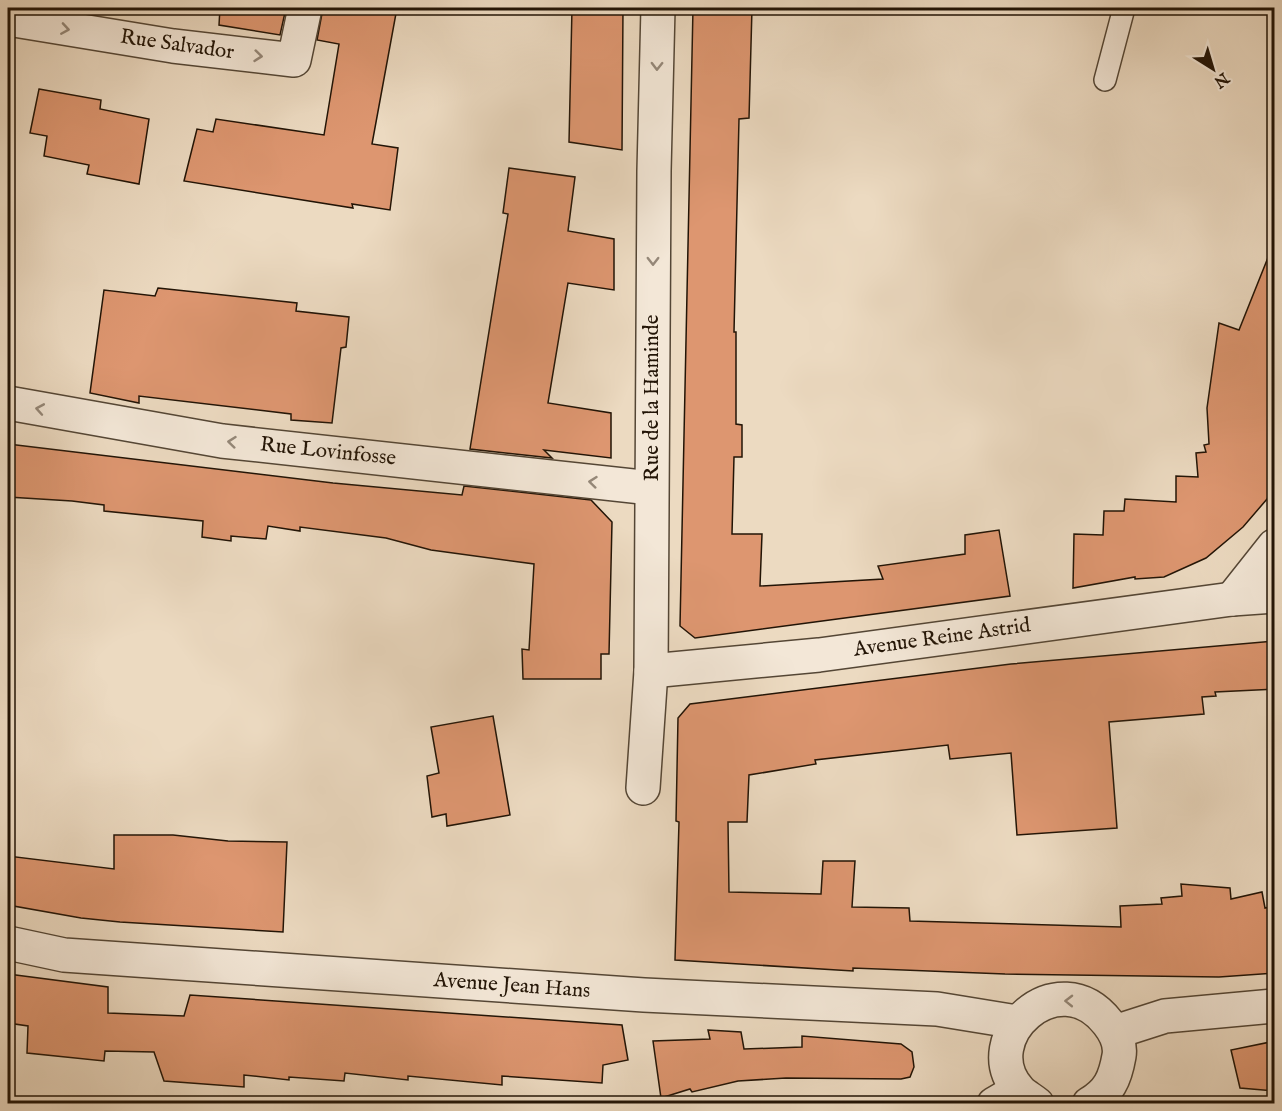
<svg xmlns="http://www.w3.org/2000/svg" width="1282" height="1111" font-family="'IM FELL English',serif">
<rect width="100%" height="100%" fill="#ecdac1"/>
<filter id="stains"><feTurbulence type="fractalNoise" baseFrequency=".00333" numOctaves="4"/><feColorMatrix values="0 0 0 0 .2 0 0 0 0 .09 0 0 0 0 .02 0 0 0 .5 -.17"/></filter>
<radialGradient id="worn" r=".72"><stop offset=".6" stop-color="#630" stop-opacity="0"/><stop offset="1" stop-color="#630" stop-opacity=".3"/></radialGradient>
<g fill="#dd9670" stroke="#221406" stroke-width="1.5">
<path d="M 220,8 L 286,8 L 280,35 L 219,25 Z"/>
<path d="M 323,8 L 397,8 L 372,144 L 398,148 L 390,210 L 352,204 L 353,208 L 184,181 L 197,129 L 213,132 L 216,119 L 324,135 L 339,44 L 317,40 Z"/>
<path d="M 572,8 L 623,8 L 622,150 L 569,142 Z"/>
<path d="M 693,8 L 752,8 L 749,118 L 739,119 L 734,332 L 736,332 L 736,424 L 742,425 L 742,457 L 734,457 L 732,534 L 762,534 L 760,586 L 883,579 L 878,566 L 965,554 L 965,535 L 999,530 L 1010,596 L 695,638 L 680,626 Z"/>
<path d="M 39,89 L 101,100 L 100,109 L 149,119 L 139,184 L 87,174 L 89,165 L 44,156 L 47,136 L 30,133 Z"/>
<path d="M 509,168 L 575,177 L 568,231 L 614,239 L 614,290 L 568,283 L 548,403 L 611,413 L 611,458 L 544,450 L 552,458 L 470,449 L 508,214 L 503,213 Z"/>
<path d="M 1273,245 L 1275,486 L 1267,499 L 1243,527 L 1206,558 L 1164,577 L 1135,579 L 1135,577 L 1073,588 L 1074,534 L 1103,535 L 1104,511 L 1124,511 L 1125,499 L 1176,502 L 1176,476 L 1198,477 L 1196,453 L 1206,452 L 1204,445 L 1209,444 L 1207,408 L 1219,323 L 1239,330 Z"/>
<path d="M 158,288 L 297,303 L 296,311 L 349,317 L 346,347 L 341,348 L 332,423 L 291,420 L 291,414 L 139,396 L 139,403 L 90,393 L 104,290 L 155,296 Z"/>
<path d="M 8,444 L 333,483 L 462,495 L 464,486 L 591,500 L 612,522 L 609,654 L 601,654 L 601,679 L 523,679 L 522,649 L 529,650 L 534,564 L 431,550 L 386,538 L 300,527 L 300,531 L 268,526 L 266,539 L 231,536 L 231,541 L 202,537 L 203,521 L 104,511 L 104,505 L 72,501 L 8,497 Z"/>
<path d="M 1275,641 L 1275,689 L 1215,692 L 1216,696 L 1202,697 L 1204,714 L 1109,722 L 1117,828 L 1017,835 L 1011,753 L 950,759 L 948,745 L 815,760 L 816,764 L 749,775 L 747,822 L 728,822 L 729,892 L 821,894 L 823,861 L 855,861 L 852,907 L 909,908 L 910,921 L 1121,927 L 1120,906 L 1162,904 L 1161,898 L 1182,896 L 1181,884 L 1230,888 L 1231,899 L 1262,892 L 1265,908 L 1275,906 L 1275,973 L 1219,977 L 1005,974 L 853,968 L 853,971 L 675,960 L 679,822 L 676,821 L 678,718 L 690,704 L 1011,664 Z"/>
<path d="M 493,716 L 510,815 L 447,826 L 446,814 L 432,817 L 427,776 L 439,773 L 431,727 Z"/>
<path d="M 114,835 L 173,835 L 228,841 L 287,842 L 283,932 L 120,922 L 81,918 L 8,905 L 8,856 L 114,869 Z"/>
<path d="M 8,974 L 108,987 L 108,1013 L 184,1016 L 190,995 L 622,1025 L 628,1060 L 603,1065 L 602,1083 L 502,1076 L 502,1085 L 408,1076 L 408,1080 L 345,1073 L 344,1081 L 289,1077 L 289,1080 L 244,1075 L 244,1087 L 164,1081 L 154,1052 L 105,1051 L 104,1061 L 27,1053 L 28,1026 L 8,1023 Z"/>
<path d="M 708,1030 L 741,1032 L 744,1049 L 802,1047 L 802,1036 L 901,1044 L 912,1052 L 914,1067 L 910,1077 L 901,1079 L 786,1078 L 738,1081 L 692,1092 L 690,1089 L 661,1098 L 653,1041 L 710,1039 Z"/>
<path d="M 1275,1041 L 1275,1091 L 1240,1088 L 1231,1050 Z"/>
</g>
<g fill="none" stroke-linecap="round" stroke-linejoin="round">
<defs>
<path id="lane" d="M 1105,80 L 1124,8"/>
<g id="street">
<path d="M 8,19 L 173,46 L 294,60 L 305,8"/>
<path d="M 8,403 L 222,441 L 651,488"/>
<path d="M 1232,599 L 1274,546"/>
<path d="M 651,671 L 819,655 L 1232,599 L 1274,596"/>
<path d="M 643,788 L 651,671 L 654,171 L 658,8"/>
<path d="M 8,943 L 64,955 L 136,960 L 644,995 L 937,1009 L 1017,1022"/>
<path d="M 1115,1032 L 1165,1016 L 1274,1006"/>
<path d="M 994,1104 L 1018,1090"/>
<path d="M 1037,1104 C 1031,1099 1023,1095 1019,1090 C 973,1039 1058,959 1108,1023 C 1115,1032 1121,1044 1119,1056 C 1115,1079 1109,1092 1089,1104"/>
</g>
</defs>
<use href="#lane" stroke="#544635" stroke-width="24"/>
<use href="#street" stroke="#544635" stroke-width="36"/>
<use href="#lane" stroke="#f3e7d7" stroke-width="21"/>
<use href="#street" stroke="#f3e7d7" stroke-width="33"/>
</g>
<defs><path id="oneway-chevron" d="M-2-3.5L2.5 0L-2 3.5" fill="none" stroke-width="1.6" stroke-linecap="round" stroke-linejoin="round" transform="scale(1.5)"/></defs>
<g stroke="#958879">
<use href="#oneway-chevron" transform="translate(65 29) rotate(9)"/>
<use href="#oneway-chevron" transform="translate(258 56) rotate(6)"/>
<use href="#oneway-chevron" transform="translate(657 66) rotate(91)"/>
<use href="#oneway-chevron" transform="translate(653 261) rotate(90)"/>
<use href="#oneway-chevron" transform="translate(40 409) rotate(-170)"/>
<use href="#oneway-chevron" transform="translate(232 442) rotate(-174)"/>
<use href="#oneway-chevron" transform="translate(593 482) rotate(-174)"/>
<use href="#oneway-chevron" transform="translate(1069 1001) rotate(-179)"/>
</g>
<g text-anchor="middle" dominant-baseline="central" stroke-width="4.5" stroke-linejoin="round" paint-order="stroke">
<g font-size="21" fill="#221406" stroke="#f3e7d7">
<text transform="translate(177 45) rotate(8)">Rue Salvador</text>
<text transform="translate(652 398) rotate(-90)">Rue de la Haminde</text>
<text transform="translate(328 452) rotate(6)">Rue Lovinfosse</text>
<text transform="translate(942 638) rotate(-8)">Avenue Reine Astrid</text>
<text transform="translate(512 986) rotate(4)">Avenue Jean Hans</text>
</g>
</g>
<rect width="1282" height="1111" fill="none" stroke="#ecdac1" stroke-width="30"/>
<rect x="9" y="9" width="1264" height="1093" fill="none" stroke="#221406" stroke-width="3"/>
<rect x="15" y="15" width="1252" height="1081" fill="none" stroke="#221406" stroke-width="1.5"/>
<g transform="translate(1213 69) rotate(143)" stroke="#f3e7d7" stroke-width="4.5" paint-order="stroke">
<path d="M0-4.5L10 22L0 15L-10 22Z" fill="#221406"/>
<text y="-9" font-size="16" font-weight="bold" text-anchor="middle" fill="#221406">N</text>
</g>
<rect width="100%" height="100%" filter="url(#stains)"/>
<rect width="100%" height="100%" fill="url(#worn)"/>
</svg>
